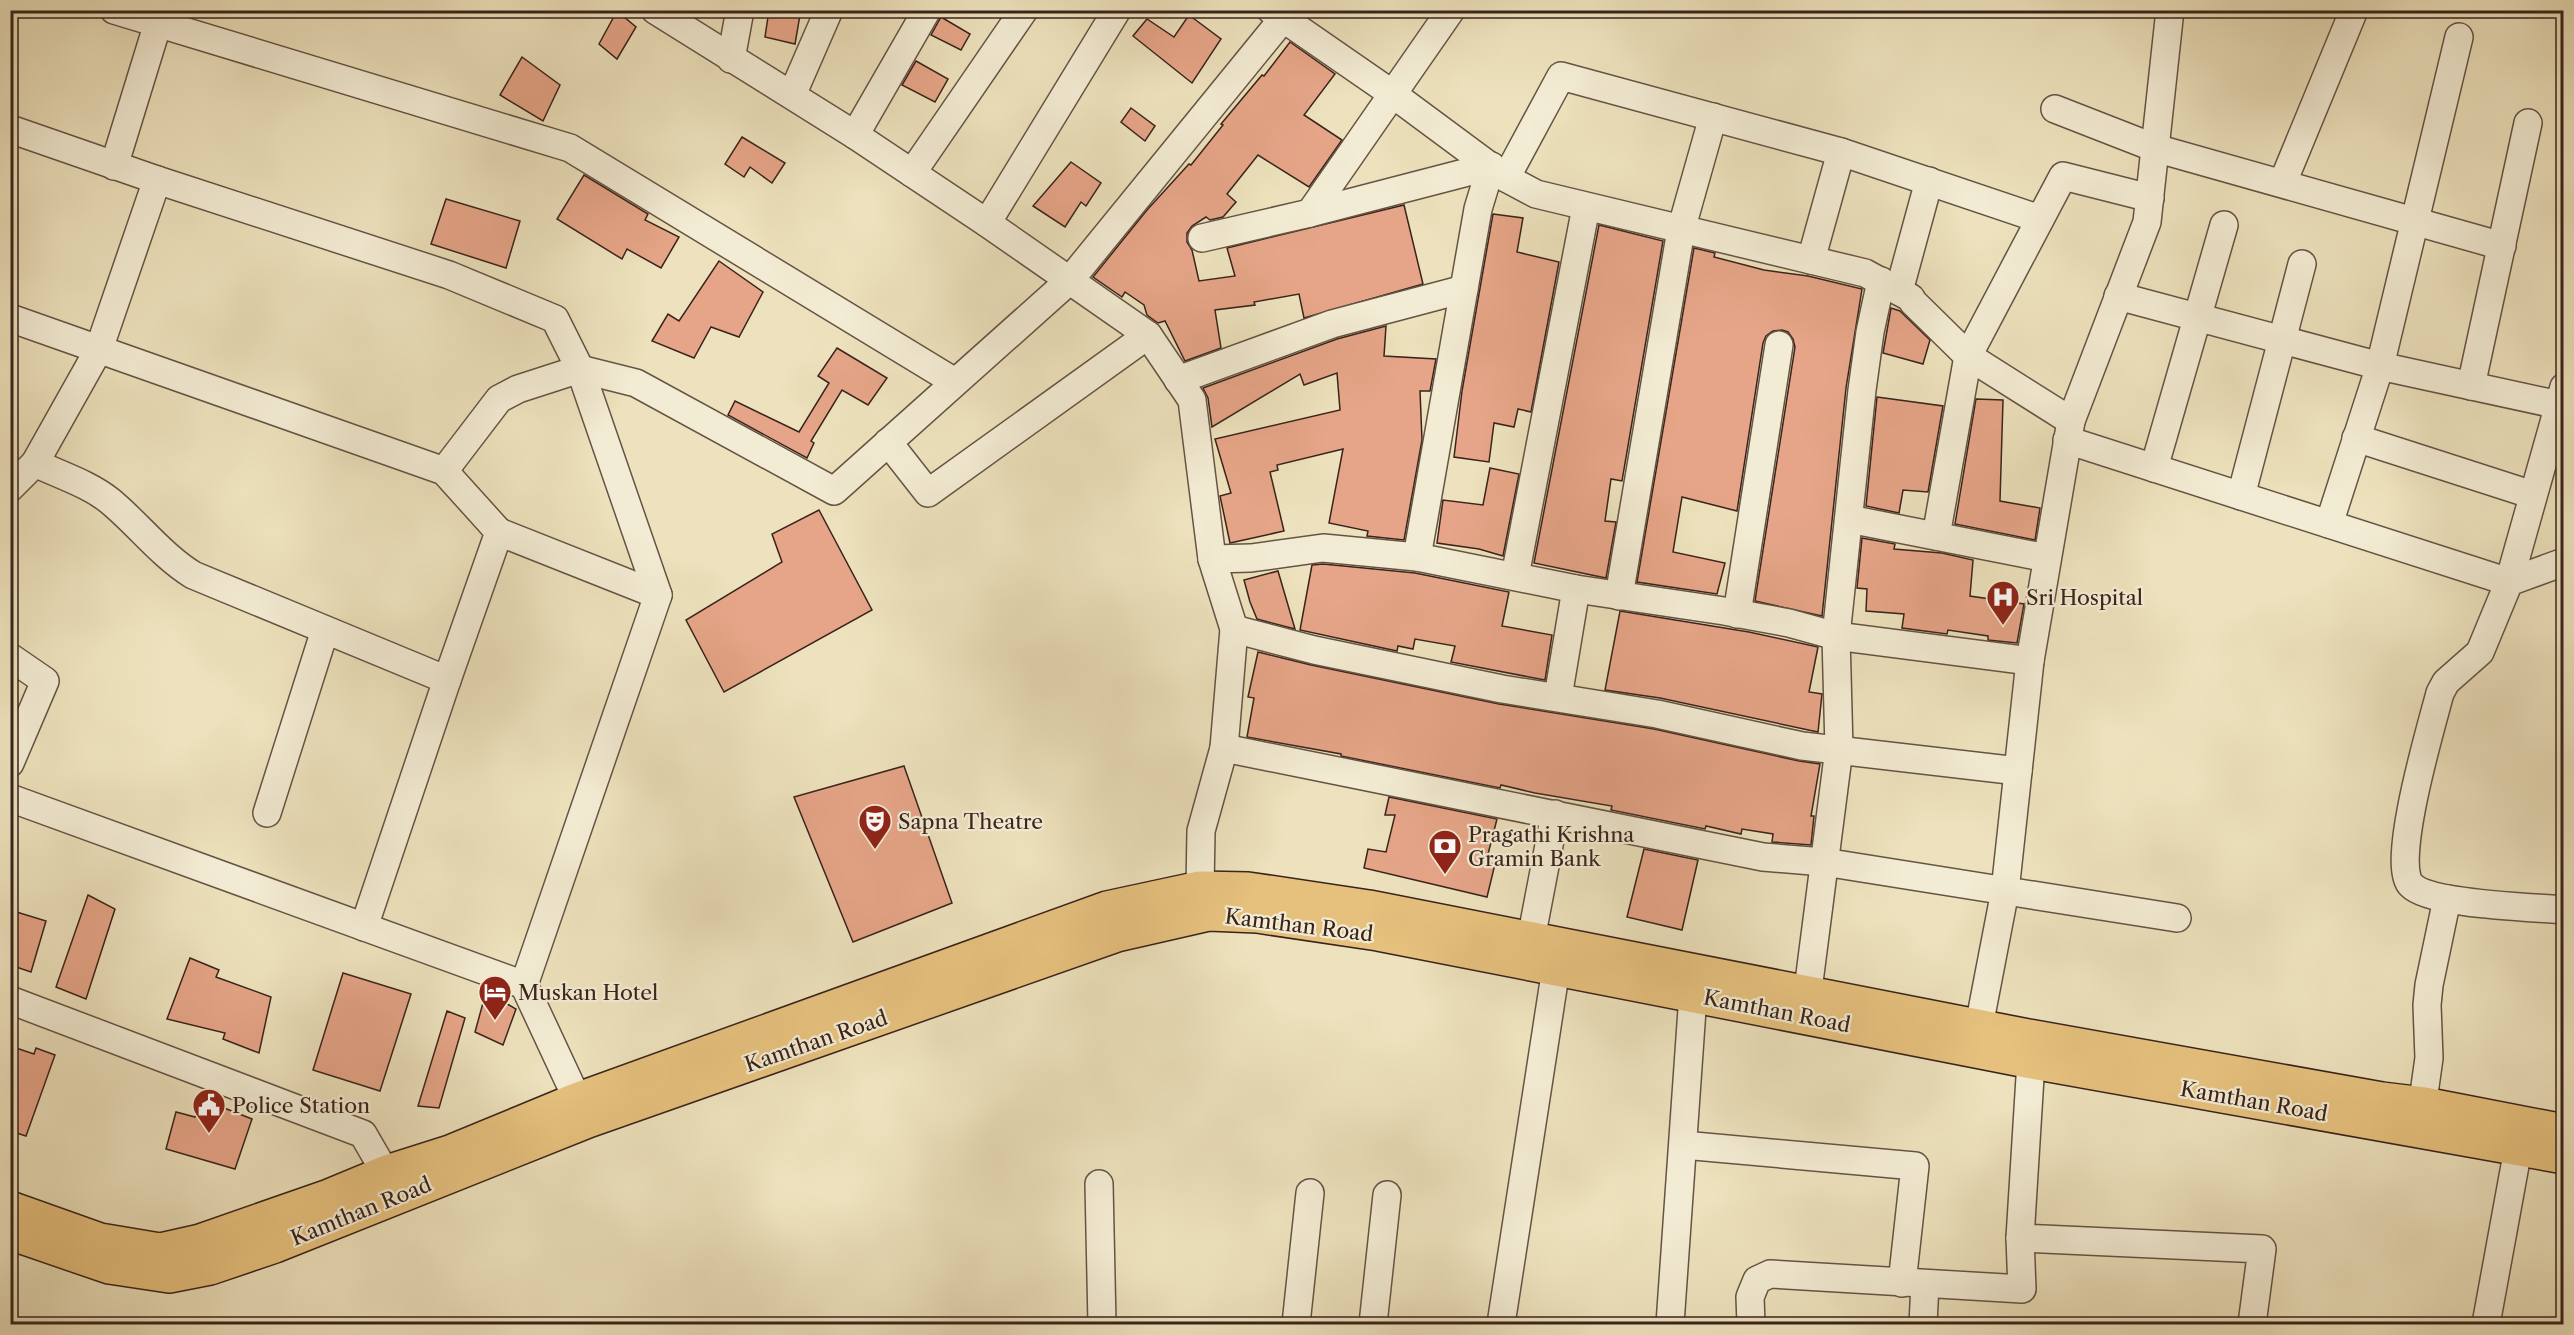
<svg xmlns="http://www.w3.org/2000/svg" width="2574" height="1335" font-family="'Libre Caslon Text',serif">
<rect width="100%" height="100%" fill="#ede2bd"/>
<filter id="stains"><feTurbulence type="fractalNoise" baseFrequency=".00333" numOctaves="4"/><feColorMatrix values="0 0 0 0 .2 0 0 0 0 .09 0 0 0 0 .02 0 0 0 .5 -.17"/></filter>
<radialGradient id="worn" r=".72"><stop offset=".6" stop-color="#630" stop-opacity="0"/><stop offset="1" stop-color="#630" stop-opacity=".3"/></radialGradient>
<g fill="#e6a588" stroke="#39231c" stroke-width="1.5">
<path d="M 769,10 L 800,15 L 795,44 L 765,37 Z"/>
<path d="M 617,11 L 636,27 L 617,59 L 599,44 Z"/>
<path d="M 1189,15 L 1221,39 L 1192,83 L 1133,36 L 1147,19 L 1174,37 Z"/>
<path d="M 941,17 L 970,34 L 961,50 L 931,35 Z"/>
<path d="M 1290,42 L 1335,74 L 1304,115 L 1342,140 L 1309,187 L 1258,155 L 1227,194 L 1236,202 L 1223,217 L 1210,220 L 1206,217 L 1192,226 L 1187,233 L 1187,242 L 1192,250 L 1199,281 L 1235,276 L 1227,248 L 1404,205 L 1423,284 L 1304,318 L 1299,294 L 1254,302 L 1255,305 L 1215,310 L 1221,348 L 1185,361 L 1165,321 L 1158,323 L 1147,315 L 1144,305 L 1125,292 L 1122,297 L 1093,277 L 1147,210 L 1189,164 L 1191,165 L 1223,125 L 1221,124 L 1262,75 L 1264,76 Z"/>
<path d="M 522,57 L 560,85 L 543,121 L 500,95 Z"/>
<path d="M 916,61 L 948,79 L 935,102 L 902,85 Z"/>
<path d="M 1131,108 L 1155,126 L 1145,141 L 1121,122 Z"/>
<path d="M 742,137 L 785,163 L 772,183 L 750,167 L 744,177 L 725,164 Z"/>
<path d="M 1071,162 L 1101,183 L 1086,206 L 1081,202 L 1065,227 L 1033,206 Z"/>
<path d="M 584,175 L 648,214 L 645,220 L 679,237 L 661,268 L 627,249 L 622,259 L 557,219 Z"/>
<path d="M 446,199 L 520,221 L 506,268 L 431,244 Z"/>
<path d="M 1493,214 L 1523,218 L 1517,252 L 1559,262 L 1531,412 L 1518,409 L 1514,427 L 1494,423 L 1489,462 L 1454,457 L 1462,391 Z"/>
<path d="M 1599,225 L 1663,241 L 1622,481 L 1611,479 L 1605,521 L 1616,522 L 1606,578 L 1534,563 Z"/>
<path d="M 1694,248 L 1715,253 L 1714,257 L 1764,270 L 1808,276 L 1862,289 L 1846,388 L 1822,616 L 1755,601 L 1795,347 L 1793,339 L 1788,332 L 1782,330 L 1773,331 L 1766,336 L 1763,343 L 1737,511 L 1682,497 L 1673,552 L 1725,563 L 1717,594 L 1637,582 Z"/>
<path d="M 719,261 L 763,292 L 739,337 L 711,327 L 694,358 L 652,341 L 668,314 L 679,321 Z"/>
<path d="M 1891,308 L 1900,311 L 1930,340 L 1923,364 L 1883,353 Z"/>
<path d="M 1386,326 L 1384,356 L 1436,359 L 1430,391 L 1420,391 L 1422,440 L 1404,540 L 1367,536 L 1368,531 L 1329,523 L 1343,449 L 1277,465 L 1278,470 L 1270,472 L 1284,531 L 1230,543 L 1220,496 L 1231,493 L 1215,439 L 1340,410 L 1337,373 L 1304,385 L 1300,374 L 1212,427 L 1208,398 L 1203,388 L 1337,339 Z"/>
<path d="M 837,348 L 887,378 L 868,405 L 842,390 L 811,441 L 814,443 L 807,458 L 728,415 L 735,401 L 799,432 L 829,383 L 818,376 Z"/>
<path d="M 1877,397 L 1943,406 L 1928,492 L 1903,490 L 1899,513 L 1866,506 Z"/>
<path d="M 1976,399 L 2003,400 L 2000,501 L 2040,508 L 2035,540 L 1955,524 Z"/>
<path d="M 1490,468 L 1519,474 L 1503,556 L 1479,549 L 1437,543 L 1443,500 L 1483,505 Z"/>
<path d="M 819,510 L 872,610 L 724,692 L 686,620 L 782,562 L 772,534 Z"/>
<path d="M 1862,538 L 1895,544 L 1894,549 L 1942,553 L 1973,560 L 1970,596 L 2024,604 L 2017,643 L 1988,640 L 1988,636 L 1948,630 L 1947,634 L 1902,628 L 1904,614 L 1866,611 L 1867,589 L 1857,588 Z"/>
<path d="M 1323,564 L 1415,573 L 1509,592 L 1502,626 L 1552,635 L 1545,680 L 1451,662 L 1455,646 L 1415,639 L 1413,649 L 1398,646 L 1397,651 L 1300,630 L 1312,565 Z"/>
<path d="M 1278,571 L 1295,629 L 1257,619 L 1250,602 L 1244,580 Z"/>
<path d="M 1620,611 L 1749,632 L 1818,647 L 1809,692 L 1822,694 L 1818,732 L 1660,698 L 1605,690 Z"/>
<path d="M 1258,652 L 1311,665 L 1499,704 L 1654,729 L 1799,761 L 1820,764 L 1811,816 L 1814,816 L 1811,845 L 1772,842 L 1773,834 L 1742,829 L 1741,834 L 1706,826 L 1705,829 L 1611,810 L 1612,806 L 1535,793 L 1501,785 L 1500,788 L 1341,756 L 1341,754 L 1247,737 L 1254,698 L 1248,697 Z"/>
<path d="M 904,766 L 952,903 L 853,942 L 794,797 Z"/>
<path d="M 1389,797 L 1497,819 L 1486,862 L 1495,864 L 1487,897 L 1364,868 L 1368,849 L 1386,852 L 1395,815 L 1385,815 Z"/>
<path d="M 1644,849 L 1698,860 L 1682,930 L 1627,917 Z"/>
<path d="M 88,895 L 115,909 L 86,999 L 56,987 Z"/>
<path d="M 10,910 L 46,921 L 31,972 L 10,965 Z"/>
<path d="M 190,958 L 219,970 L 216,977 L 271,997 L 259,1053 L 223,1039 L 225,1033 L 167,1019 Z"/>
<path d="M 343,973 L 411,994 L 380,1091 L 313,1070 Z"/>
<path d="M 486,992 L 516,1009 L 503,1045 L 475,1032 Z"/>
<path d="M 447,1011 L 465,1018 L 439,1108 L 418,1106 Z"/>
<path d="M 10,1046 L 34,1054 L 36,1048 L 55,1055 L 26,1136 L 10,1131 Z"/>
<path d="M 204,1100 L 252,1119 L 235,1169 L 166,1149 L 176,1112 L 195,1117 Z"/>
</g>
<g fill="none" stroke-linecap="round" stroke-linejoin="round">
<defs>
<g id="minor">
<path d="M 114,10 L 570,148 L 955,382"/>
<path d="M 655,10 L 855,135 L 987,223 L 1148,335 L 1192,400 L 1212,559 L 1234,629 L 1224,748 L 1201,831 L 1200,888 L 1207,908"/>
<path d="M 1271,10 L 1394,95 L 1506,178 L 1536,194 L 1865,273 L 1911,298 L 1913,302 L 1968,356 L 2071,421"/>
<path d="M 731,59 L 740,10"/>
<path d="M 792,95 L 829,10"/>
<path d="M 2055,109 L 2155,148 L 2502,246"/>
<path d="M 10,129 L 157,180 L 449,275 L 555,319 L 580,369 L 658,595 L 524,985"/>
<path d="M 855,135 L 927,10"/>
<path d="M 1841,152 L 2040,219"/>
<path d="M 114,166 L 158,23"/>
<path d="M 912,173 L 1024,10"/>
<path d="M 1506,178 L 1561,76 L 1841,152 L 1811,260"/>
<path d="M 2283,182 L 2354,10"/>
<path d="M 1310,213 L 1451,10"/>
<path d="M 987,223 L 1117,10"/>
<path d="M 1202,238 L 1310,213 L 1491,166"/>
<path d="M 1899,291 L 1929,181"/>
<path d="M 2118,296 L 2380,366 L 2559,405"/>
<path d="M 10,318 L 444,471 L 499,532 L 447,680 L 364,927"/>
<path d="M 1178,380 L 1332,324 L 1464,289"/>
<path d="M 2471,386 L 2528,123"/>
<path d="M 2356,438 L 2533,495"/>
<path d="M 2067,440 L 2509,582 L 2564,387"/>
<path d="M 888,442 L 928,493 L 1148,335"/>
<path d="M 35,463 C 60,475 89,484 110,501 C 139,525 161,555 193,575 L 447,680"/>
<path d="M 2154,468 L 2224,225"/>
<path d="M 444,471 L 499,399 L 518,389 L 580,369 L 636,383 L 834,491 L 1070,280 L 1290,10"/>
<path d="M 10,488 L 35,463 L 99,349 L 157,180"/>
<path d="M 2241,496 L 2302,264"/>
<path d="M 1849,519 L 2047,558"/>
<path d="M 2329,524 L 2380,366 L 2459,37"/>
<path d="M 499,532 L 658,595"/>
<path d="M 1936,536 L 1968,356 L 2063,176 L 2150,198"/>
<path d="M 1417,557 L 1478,209 L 1491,166"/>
<path d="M 1212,559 L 1251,558 L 1323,548 L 1417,557 L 1576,589 L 1724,611 L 1789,623 L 1836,636 L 2030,661"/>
<path d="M 2564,562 L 2509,582 L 2480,652 L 2446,682 L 2440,693 C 2432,724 2390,864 2411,885 C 2430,905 2533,907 2564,910"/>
<path d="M 1515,576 L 1586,207"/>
<path d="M 1619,596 L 1681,230 L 1713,117"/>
<path d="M 1737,614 L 1779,345"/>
<path d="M 1234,629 L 1314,650 L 1502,689 L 1657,714 L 1802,746 L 2018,771"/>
<path d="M 10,657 L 45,681 L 10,763"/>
<path d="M 1558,697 L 1576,589"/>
<path d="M 1224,748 L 1763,857 L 1824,862 L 2177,918"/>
<path d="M 10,798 L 524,985 L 586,1118"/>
<path d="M 267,813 L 325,630"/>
<path d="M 1531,939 L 1555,814"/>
<path d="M 10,1000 L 363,1134 L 396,1191"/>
<path d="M 1805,1013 L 1839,749 L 1836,636 L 1862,390 L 1870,332 L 1881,281"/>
<path d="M 1979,1026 L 2005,891 L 2030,661 L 2071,421 L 2147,222 L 2170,10"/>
<path d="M 2031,1061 L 2020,1238 L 2262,1249 L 2252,1324"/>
<path d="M 2420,1122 L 2429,1058 L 2427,1005 L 2429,985 L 2447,899"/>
<path d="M 1683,1145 L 1915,1166 L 1902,1283"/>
<path d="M 1099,1184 L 1102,1324"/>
<path d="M 1296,1324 L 1310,1193"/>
<path d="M 1373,1324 L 1387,1195"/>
<path d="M 1501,1324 L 1559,949"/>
<path d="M 1670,1324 L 1693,995"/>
<path d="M 1751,1324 L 1750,1297 L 1757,1280 L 1770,1274 L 2022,1289 L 2020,1238"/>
<path d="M 1923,1324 L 1925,1284"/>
<path d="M 2486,1324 L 2518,1149"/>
</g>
<g id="major">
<path d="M 10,1208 L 100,1240 L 160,1250 L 200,1241 L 329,1196 L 387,1172 L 450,1152 L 576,1100 L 1107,908 L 1200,888 L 1248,889 L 1369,907 L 2023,1035 L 2382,1099 L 2424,1104 L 2564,1131"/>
<path d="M 10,1233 L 109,1267 L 169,1276 L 210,1268 L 275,1246 L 588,1121 L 1117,935 L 1209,914 L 1257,916 L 1378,934 L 2032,1062 L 2564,1157"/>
</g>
</defs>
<use href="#minor" stroke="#665344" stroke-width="30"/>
<use href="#major" stroke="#39231c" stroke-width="36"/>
<use href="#minor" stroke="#f3ecd4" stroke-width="27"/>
<use href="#major" stroke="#e6c17e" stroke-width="33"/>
</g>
<defs>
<symbol id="hospital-pin" viewBox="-11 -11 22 30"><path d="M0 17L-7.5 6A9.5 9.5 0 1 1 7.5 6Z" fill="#8f2418" stroke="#f3ecd4"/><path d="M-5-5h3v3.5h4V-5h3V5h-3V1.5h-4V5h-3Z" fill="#fff"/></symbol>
<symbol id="theatre-pin" viewBox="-11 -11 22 30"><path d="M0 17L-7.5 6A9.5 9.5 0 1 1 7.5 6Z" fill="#8f2418" stroke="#f3ecd4"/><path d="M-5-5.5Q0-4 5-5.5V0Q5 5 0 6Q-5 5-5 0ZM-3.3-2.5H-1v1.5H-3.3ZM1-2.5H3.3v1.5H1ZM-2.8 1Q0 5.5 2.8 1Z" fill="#fff"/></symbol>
<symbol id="bank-pin" viewBox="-11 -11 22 30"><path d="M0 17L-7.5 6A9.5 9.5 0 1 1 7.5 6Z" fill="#8f2418" stroke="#f3ecd4"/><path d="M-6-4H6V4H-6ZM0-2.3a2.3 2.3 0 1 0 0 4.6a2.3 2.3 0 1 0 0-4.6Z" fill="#fff"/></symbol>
<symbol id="hotel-pin" viewBox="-11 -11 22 30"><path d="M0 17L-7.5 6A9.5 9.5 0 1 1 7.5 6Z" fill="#8f2418" stroke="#f3ecd4"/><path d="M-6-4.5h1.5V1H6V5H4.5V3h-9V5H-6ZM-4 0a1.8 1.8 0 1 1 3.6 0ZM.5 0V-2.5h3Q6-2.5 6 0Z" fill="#fff"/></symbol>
<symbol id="civic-pin" viewBox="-11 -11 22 30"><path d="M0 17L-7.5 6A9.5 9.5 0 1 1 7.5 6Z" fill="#8f2418" stroke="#f3ecd4"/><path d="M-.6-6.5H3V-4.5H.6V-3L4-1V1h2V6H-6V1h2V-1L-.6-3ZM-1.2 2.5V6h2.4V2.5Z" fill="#fff"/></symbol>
</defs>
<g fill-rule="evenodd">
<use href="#hospital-pin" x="1984" y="578" width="38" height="52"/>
<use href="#theatre-pin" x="856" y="802" width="38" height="52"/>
<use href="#bank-pin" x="1426" y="827" width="38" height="52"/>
<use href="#hotel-pin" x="476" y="973" width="38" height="52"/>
<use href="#civic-pin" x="190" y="1086" width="38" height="52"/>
</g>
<g text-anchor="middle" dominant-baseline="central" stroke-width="4.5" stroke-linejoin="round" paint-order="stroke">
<g font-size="21" fill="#39231c" stroke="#f3ecd4" text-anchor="start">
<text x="2026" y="597">Sri Hospital</text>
<text x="898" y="821">Sapna Theatre</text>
<text x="1468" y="834">Pragathi Krishna<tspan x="1468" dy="24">Gramin Bank</tspan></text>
<text x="518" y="992">Muskan Hotel</text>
<text x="232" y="1105">Police Station</text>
</g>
<g font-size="21" fill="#39231c" stroke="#f3ecd4">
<text transform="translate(1299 925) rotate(7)">Kamthan Road</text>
<text transform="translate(1777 1011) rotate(11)">Kamthan Road</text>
<text transform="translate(816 1041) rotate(-19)">Kamthan Road</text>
<text transform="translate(2254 1101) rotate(10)">Kamthan Road</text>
<text transform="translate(361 1211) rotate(-22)">Kamthan Road</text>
</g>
</g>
<rect width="2574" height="1335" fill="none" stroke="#ede2bd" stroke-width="36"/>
<rect x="12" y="12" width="2550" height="1311" fill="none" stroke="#39231c" stroke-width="3"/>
<rect x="18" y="18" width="2538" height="1299" fill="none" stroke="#39231c" stroke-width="1.5"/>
<rect width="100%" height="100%" filter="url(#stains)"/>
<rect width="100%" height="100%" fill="url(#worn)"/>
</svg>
